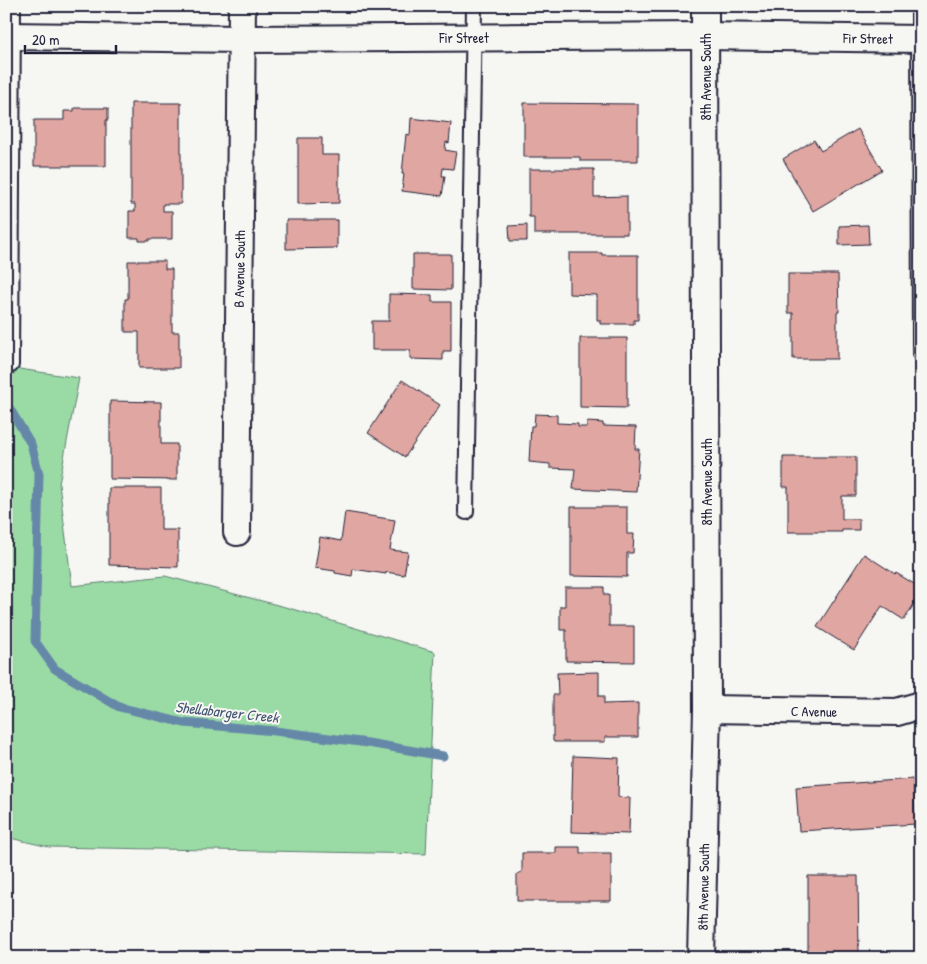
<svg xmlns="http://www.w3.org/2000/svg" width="927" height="964" font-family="'Patrick Hand',sans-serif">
<rect width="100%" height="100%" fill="#f6f6f2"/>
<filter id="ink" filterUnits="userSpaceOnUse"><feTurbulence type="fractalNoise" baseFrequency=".02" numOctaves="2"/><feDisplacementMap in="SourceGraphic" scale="10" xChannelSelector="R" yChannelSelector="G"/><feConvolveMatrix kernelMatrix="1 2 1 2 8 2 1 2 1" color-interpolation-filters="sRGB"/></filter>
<g filter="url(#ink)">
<path fill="#9adba5" stroke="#5e7e70" d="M 6,367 L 79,378 L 59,484 L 72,586 L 165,576 L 289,608 L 435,652 L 426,854 L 49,847 L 6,837 Z"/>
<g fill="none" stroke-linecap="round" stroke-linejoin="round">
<path stroke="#6588a8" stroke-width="9" d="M 6,408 L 10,409 L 31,444 L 39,474 L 35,641 L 55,669 L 119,707 L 184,723 L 275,731 L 368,743 L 443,756"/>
</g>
<g fill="#e0a6a1" stroke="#22223b">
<path d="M 131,103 L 181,103 L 181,204 L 163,204 L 163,211 L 172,211 L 172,239 L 149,239 L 149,241 L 139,241 L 139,238 L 129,238 L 129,211 L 135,211 L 135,204 L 131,204 Z"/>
<path d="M 524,103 L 638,104 L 638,161 L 580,161 L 580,157 L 524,157 Z"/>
<path d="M 74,108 L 108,108 L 108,120 L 106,120 L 106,166 L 34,166 L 34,120 L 64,120 L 64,111 L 74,111 Z"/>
<path d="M 411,118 L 451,123 L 449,143 L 446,142 L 445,150 L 456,152 L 453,169 L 443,168 L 442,176 L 445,176 L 442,196 L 402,191 L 404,174 L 402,174 L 406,134 L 410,135 Z"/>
<path d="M 858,129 L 882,170 L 813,211 L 783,159 L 814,140 L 821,151 Z"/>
<path d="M 298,138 L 322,138 L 322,155 L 339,155 L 339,203 L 298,204 Z"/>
<path d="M 529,169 L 594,169 L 594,197 L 627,196 L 627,234 L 534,234 L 534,217 L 529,217 Z"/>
<path d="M 286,220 L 337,220 L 337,248 L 286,249 Z"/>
<path d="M 527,225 L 527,241 L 510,241 L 509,226 Z"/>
<path d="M 868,225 L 869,244 L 839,245 L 839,226 Z"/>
<path d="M 569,253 L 602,253 L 602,255 L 638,255 L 638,320 L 634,320 L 634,324 L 600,324 L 600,320 L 597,320 L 597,295 L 569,294 Z"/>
<path d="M 413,254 L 451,254 L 451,290 L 413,289 Z"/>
<path d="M 128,261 L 165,261 L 165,269 L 172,269 L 172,332 L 179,332 L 179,368 L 139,368 L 139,332 L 125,332 L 125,299 L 128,299 Z"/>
<path d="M 788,274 L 838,274 L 839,312 L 837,312 L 837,359 L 793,359 L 793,313 L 788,313 Z"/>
<path d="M 389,294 L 432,295 L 432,302 L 451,302 L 451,351 L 443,351 L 443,360 L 410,359 L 410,350 L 372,350 L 372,321 L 389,321 Z"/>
<path d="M 580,338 L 627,338 L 627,408 L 580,407 Z"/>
<path d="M 402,380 L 440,405 L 405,457 L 368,433 Z"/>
<path d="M 110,401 L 161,402 L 161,444 L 177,444 L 177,480 L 110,479 Z"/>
<path d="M 535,414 L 557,415 L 557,423 L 578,424 L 578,427 L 587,427 L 587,422 L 603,423 L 603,426 L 636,427 L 635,449 L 639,449 L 636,492 L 573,489 L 575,469 L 550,468 L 550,464 L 529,462 L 531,426 L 534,426 Z"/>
<path d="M 783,457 L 856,457 L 856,496 L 842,496 L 842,519 L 859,519 L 859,530 L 842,530 L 842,532 L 788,532 L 788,487 L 783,487 Z"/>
<path d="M 109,488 L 161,488 L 161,530 L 178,530 L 178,567 L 109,565 Z"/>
<path d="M 571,507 L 627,507 L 627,534 L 634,534 L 633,553 L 627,553 L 627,577 L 571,576 Z"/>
<path d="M 345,512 L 395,520 L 390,550 L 408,552 L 404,575 L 386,572 L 386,574 L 353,569 L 352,576 L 335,573 L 335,571 L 315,568 L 320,537 L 341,541 Z"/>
<path d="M 864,554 L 895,574 L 896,573 L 921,588 L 921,593 L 904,620 L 882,606 L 854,650 L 817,627 Z"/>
<path d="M 565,587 L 604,587 L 604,595 L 609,595 L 609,626 L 634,626 L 634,662 L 566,661 L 566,630 L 560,630 L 560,606 L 565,606 Z"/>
<path d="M 599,672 L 599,696 L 604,696 L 604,704 L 638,703 L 638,737 L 605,737 L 605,742 L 554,742 L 554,741 L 553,741 L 553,695 L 558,695 L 557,673 Z"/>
<path d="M 573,756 L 619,758 L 618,797 L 630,798 L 629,834 L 571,832 Z"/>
<path d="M 913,779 L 916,824 L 799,831 L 796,787 Z"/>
<path d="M 556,847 L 580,847 L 580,853 L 611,853 L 611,901 L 517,901 L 517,874 L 522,872 L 522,853 L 556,853 Z"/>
<path d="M 808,876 L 858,876 L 859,956 L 808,956 Z"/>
</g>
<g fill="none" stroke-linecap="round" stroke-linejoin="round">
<defs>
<g id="lane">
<path d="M 919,6 L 920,354"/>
<path d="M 11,365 L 13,6"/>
<path d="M 466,512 L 474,6"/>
</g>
<g id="street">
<path d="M 6,36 L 242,39 L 705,36 L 921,39"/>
<path d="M 237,532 L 242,6"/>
<path d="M 707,709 L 897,712 L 921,705"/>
<path d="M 701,958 L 707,709 L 705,6"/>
</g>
</defs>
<use href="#lane" stroke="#22223b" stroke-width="18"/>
<use href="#street" stroke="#22223b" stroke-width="30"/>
<use href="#lane" stroke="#f6f6f2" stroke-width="14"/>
<use href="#street" stroke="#f6f6f2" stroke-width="26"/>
</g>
</g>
<g text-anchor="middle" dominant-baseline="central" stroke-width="4" stroke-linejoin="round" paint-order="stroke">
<g font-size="14" fill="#22223b" stroke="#f6f6f2">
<text x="464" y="37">Fir Street</text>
<text transform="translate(868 38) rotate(1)">Fir Street</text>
<text transform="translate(705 77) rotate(-90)">8th Avenue South</text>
<text transform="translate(239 269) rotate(-89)">B Avenue South</text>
<text transform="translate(706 482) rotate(-90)">8th Avenue South</text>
<text transform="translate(814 711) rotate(1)">C Avenue</text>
<text transform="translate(703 887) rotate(-89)">8th Avenue South</text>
</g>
<g font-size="15" font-style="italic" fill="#435572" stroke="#f6f6f2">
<text transform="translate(227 712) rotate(6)">Shellabarger Creek</text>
</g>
</g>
<rect width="927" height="964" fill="none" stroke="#f6f6f2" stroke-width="25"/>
<rect x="12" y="12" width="902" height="939" fill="none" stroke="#22223b" stroke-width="2" filter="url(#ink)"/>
<path d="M25 45v8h91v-8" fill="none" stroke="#22223b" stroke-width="2.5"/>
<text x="32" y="45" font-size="15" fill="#22223b" stroke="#f6f6f2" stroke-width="4" paint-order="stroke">20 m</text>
</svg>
